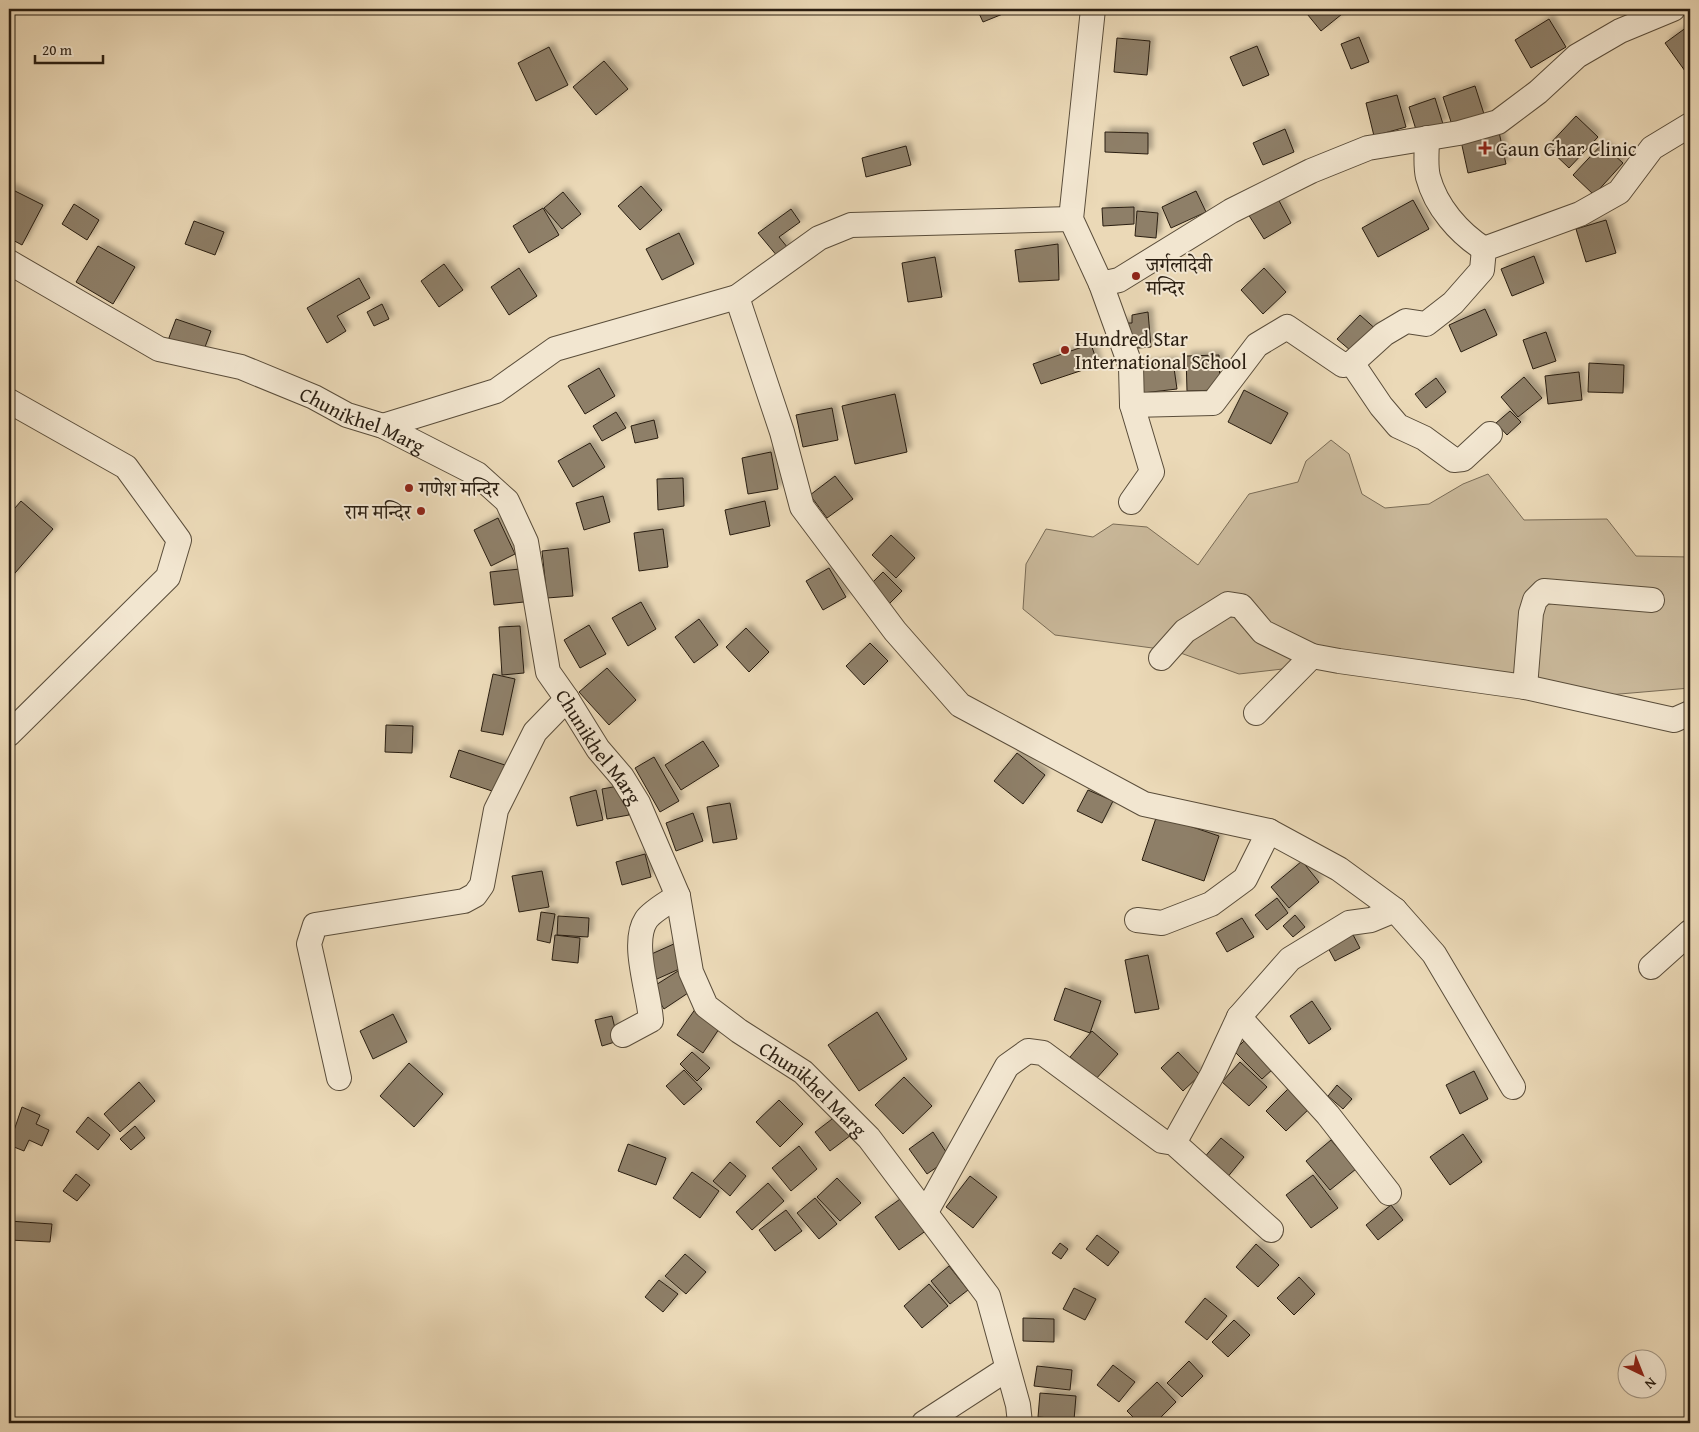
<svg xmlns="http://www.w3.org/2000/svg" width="1699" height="1432" font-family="'Gentium Book Plus','Noto Serif Devanagari',serif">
<defs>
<filter id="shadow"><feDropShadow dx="4.5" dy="-4.5" stdDeviation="2.5" flood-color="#0004"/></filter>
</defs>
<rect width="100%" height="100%" fill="#ebd9b7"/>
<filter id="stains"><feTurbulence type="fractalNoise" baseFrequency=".004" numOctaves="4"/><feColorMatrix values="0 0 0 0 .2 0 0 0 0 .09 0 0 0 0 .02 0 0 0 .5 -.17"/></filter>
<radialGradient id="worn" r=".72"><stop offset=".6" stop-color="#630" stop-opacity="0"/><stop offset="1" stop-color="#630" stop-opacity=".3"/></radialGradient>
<path fill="#cab99b" stroke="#7a6c56" d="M 1331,440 L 1349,454 L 1362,494 L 1385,508 L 1429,504 L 1463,484 L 1488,474 L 1524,520 L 1607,519 L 1636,556 L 1690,557 L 1690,688 L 1561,699 L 1335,663 L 1239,674 L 1175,651 L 1055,635 L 1023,609 L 1026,564 L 1046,529 L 1093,537 L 1113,524 L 1147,527 L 1198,565 L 1249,494 L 1298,482 L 1306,461 Z"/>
<g fill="#8e7f67" stroke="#2a1e11" filter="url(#shadow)">
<path d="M 977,9 L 1015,9 L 983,22 Z"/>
<path d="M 1303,9 L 1346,9 L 1347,10 L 1321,31 Z"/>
<path d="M 1549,19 L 1566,47 L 1531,68 L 1515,40 Z"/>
<path d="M 1687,27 L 1690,31 L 1690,78 L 1665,43 Z"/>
<path d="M 1359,37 L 1369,62 L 1351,69 L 1341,44 Z"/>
<path d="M 1117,38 L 1150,41 L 1147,75 L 1114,72 Z"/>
<path d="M 1257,46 L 1269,75 L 1243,86 L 1230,57 Z"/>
<path d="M 549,47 L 568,85 L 536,101 L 518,63 Z"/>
<path d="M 604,61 L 628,89 L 596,115 L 573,87 Z"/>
<path d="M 1475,86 L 1484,114 L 1452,125 L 1443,97 Z"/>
<path d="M 1397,95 L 1406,127 L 1374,136 L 1366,103 Z"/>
<path d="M 1435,98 L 1443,124 L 1417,133 L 1409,107 Z"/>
<path d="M 1576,116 L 1598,137 L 1569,168 L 1547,147 Z"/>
<path d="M 1285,129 L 1294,152 L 1263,165 L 1253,143 Z"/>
<path d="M 1105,132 L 1148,133 L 1148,154 L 1105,152 Z"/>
<path d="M 1499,132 L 1506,164 L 1468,173 L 1461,141 Z"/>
<path d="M 1602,144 L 1623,163 L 1594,195 L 1573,175 Z"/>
<path d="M 906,146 L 911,165 L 866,177 L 862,158 Z"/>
<path d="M 641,186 L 662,210 L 640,230 L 618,206 Z"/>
<path d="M 9,188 L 43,205 L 22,245 L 9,238 Z"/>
<path d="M 1196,191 L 1206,212 L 1171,228 L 1162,207 Z"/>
<path d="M 563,192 L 581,214 L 562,229 L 544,208 Z"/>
<path d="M 1277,197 L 1291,223 L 1264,239 L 1248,214 Z"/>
<path d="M 1413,200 L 1429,229 L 1378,257 L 1362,228 Z"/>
<path d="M 74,204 L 99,220 L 87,240 L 62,224 Z"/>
<path d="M 1134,207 L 1134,224 L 1103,226 L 1102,208 Z"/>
<path d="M 543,208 L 559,235 L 529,253 L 513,226 Z"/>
<path d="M 791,209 L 800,222 L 779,237 L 788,248 L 778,257 L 758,233 Z"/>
<path d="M 1137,211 L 1158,213 L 1156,238 L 1135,236 Z"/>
<path d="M 1606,220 L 1616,253 L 1586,262 L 1576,229 Z"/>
<path d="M 194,221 L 224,232 L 215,255 L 185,244 Z"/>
<path d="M 679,233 L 694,264 L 662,280 L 646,249 Z"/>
<path d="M 1058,244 L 1059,280 L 1019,282 L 1015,250 Z"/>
<path d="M 98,246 L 135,267 L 113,304 L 76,282 Z"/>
<path d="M 1534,256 L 1544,283 L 1512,296 L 1501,269 Z"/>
<path d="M 935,257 L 942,297 L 908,302 L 902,263 Z"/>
<path d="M 444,264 L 463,290 L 439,307 L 421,281 Z"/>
<path d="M 519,268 L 537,296 L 509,315 L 491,287 Z"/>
<path d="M 1264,268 L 1286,292 L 1263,314 L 1241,290 Z"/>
<path d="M 359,278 L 370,298 L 337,316 L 346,331 L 327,343 L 307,308 Z"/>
<path d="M 382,304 L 389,319 L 374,326 L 367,312 Z"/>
<path d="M 1485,309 L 1497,335 L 1461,352 L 1449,325 Z"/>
<path d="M 1148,312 L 1151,347 L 1126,349 L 1120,323 L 1132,323 L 1132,315 Z"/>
<path d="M 1360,315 L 1379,332 L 1357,356 L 1337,339 Z"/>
<path d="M 176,319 L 211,331 L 202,355 L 167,343 Z"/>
<path d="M 1546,332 L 1556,361 L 1533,369 L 1523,340 Z"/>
<path d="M 1091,344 L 1098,365 L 1041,384 L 1033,364 Z"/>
<path d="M 1219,355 L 1220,390 L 1187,391 L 1186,356 Z"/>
<path d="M 1173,361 L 1177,389 L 1143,393 L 1140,365 Z"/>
<path d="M 1589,363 L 1624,365 L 1623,393 L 1588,392 Z"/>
<path d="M 599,368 L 615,396 L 585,414 L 568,386 Z"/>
<path d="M 1579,372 L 1582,400 L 1548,404 L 1545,376 Z"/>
<path d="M 1524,377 L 1542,398 L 1518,417 L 1501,397 Z"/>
<path d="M 1436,378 L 1446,392 L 1426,408 L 1415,394 Z"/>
<path d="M 1244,390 L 1288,413 L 1271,444 L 1228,422 Z"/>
<path d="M 895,394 L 907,452 L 855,464 L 842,406 Z"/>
<path d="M 832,408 L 838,440 L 803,447 L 796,415 Z"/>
<path d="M 1510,411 L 1521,422 L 1507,435 L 1496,423 Z"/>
<path d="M 616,412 L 626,428 L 602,441 L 593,426 Z"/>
<path d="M 654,420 L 658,438 L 635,443 L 631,426 Z"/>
<path d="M 590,443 L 605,467 L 573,487 L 558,461 Z"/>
<path d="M 771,452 L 778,489 L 748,494 L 742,458 Z"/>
<path d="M 835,476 L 853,499 L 827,518 L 810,495 Z"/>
<path d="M 683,478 L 684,506 L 658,510 L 657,479 Z"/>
<path d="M 603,496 L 610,522 L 584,530 L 576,503 Z"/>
<path d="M 21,501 L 53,529 L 9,580 L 9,515 Z"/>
<path d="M 765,501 L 770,526 L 730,535 L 725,510 Z"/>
<path d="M 498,518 L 515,554 L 491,566 L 474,530 Z"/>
<path d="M 663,529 L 668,567 L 639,571 L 634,533 Z"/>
<path d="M 891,535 L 915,558 L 896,578 L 872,555 Z"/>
<path d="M 568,548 L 573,596 L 547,598 L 542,551 Z"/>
<path d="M 829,568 L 846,597 L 823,610 L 806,581 Z"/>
<path d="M 520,569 L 524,602 L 494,605 L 490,572 Z"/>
<path d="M 883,572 L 902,591 L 886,607 L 868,587 Z"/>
<path d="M 641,602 L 656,629 L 628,646 L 612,618 Z"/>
<path d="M 699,619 L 718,645 L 694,663 L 675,637 Z"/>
<path d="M 589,625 L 606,654 L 580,668 L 564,640 Z"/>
<path d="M 520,626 L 524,673 L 502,675 L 499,627 Z"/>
<path d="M 746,628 L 769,652 L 749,672 L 726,647 Z"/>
<path d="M 870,643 L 888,661 L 864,685 L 846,666 Z"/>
<path d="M 607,668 L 636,700 L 609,725 L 579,692 Z"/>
<path d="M 493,674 L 515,679 L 503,735 L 481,731 Z"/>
<path d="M 386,725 L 413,726 L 412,753 L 385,752 Z"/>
<path d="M 703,741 L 719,766 L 681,790 L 665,765 Z"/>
<path d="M 459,750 L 511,767 L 501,794 L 450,777 Z"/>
<path d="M 1017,753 L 1045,775 L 1023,804 L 994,781 Z"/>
<path d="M 654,757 L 679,801 L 660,812 L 635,768 Z"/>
<path d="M 624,785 L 629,815 L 607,819 L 602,789 Z"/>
<path d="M 596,790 L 603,820 L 577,826 L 570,797 Z"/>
<path d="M 1088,790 L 1113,801 L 1102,823 L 1077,811 Z"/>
<path d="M 730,803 L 737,839 L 713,843 L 707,807 Z"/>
<path d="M 693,813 L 703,841 L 676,851 L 666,823 Z"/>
<path d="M 1157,815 L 1219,836 L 1204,881 L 1142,860 Z"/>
<path d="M 645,854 L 651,877 L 622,885 L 616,862 Z"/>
<path d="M 1302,861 L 1319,882 L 1289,908 L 1271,887 Z"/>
<path d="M 542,871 L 549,907 L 519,912 L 512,876 Z"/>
<path d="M 1277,898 L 1288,913 L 1267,930 L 1255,915 Z"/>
<path d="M 541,912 L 555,914 L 550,943 L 537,940 Z"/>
<path d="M 1295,915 L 1305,927 L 1293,937 L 1283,926 Z"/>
<path d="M 558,916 L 589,918 L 588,937 L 557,935 Z"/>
<path d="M 1242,918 L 1254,937 L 1227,952 L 1216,933 Z"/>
<path d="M 1350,929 L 1360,948 L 1335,961 L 1325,942 Z"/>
<path d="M 555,935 L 580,938 L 578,963 L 552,960 Z"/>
<path d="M 676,943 L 686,966 L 657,979 L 647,956 Z"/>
<path d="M 1148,955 L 1159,1009 L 1135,1013 L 1125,960 Z"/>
<path d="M 678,971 L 691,991 L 664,1009 L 651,988 Z"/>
<path d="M 1065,988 L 1101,1001 L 1090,1033 L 1054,1020 Z"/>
<path d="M 1312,1001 L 1331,1029 L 1309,1044 L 1290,1016 Z"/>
<path d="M 696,1008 L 721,1026 L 703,1053 L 677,1035 Z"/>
<path d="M 877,1012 L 907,1059 L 859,1091 L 828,1045 Z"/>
<path d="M 393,1014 L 407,1042 L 373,1059 L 360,1031 Z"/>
<path d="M 612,1016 L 618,1041 L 602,1046 L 595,1020 Z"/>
<path d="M 1092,1031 L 1118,1054 L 1096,1079 L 1070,1057 Z"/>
<path d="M 1245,1040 L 1273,1069 L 1262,1079 L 1234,1051 Z"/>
<path d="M 692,1052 L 710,1068 L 697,1081 L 680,1064 Z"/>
<path d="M 1178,1052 L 1200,1075 L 1183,1091 L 1161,1068 Z"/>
<path d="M 1240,1062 L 1267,1087 L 1249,1106 L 1222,1082 Z"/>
<path d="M 409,1063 L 443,1094 L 414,1127 L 380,1096 Z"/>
<path d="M 684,1070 L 702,1089 L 684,1105 L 666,1086 Z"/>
<path d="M 1474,1071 L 1488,1099 L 1460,1114 L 1446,1085 Z"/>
<path d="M 904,1077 L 932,1106 L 903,1134 L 875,1105 Z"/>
<path d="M 139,1082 L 155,1101 L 120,1132 L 104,1114 Z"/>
<path d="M 1292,1085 L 1312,1106 L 1286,1131 L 1266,1111 Z"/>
<path d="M 1337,1085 L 1352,1099 L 1343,1109 L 1328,1096 Z"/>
<path d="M 779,1100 L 803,1124 L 780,1147 L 756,1122 Z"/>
<path d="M 22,1107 L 40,1115 L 36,1124 L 49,1130 L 42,1146 L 29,1140 L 24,1151 L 9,1145 Z"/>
<path d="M 840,1113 L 855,1132 L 830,1151 L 815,1132 Z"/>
<path d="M 88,1117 L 110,1135 L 98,1150 L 76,1132 Z"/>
<path d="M 135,1126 L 145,1138 L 131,1150 L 120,1139 Z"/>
<path d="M 933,1132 L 950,1158 L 927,1174 L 909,1149 Z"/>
<path d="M 1463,1134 L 1482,1162 L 1450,1185 L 1430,1157 Z"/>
<path d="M 1221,1138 L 1244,1157 L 1226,1179 L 1203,1159 Z"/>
<path d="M 1331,1140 L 1356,1169 L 1330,1190 L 1306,1161 Z"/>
<path d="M 628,1144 L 666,1158 L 656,1185 L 618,1171 Z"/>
<path d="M 799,1146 L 817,1169 L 791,1191 L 772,1168 Z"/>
<path d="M 730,1162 L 746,1176 L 730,1196 L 713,1181 Z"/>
<path d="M 692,1172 L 719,1191 L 700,1218 L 673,1198 Z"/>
<path d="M 76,1174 L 90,1185 L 77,1201 L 63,1191 Z"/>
<path d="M 1313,1175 L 1338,1208 L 1311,1228 L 1286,1195 Z"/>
<path d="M 970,1176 L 997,1197 L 973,1228 L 946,1207 Z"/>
<path d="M 837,1178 L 861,1203 L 840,1221 L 817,1197 Z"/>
<path d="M 768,1183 L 784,1201 L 752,1230 L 736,1212 Z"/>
<path d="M 903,1197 L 927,1230 L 899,1250 L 875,1217 Z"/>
<path d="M 815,1198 L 837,1224 L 819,1239 L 797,1213 Z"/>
<path d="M 1391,1205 L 1403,1220 L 1378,1240 L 1366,1225 Z"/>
<path d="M 786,1210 L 802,1231 L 775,1251 L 759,1230 Z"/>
<path d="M 9,1221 L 52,1224 L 50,1242 L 9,1240 Z"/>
<path d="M 1097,1235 L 1119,1252 L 1108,1266 L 1086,1249 Z"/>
<path d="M 1060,1243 L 1068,1249 L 1061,1259 L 1052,1253 Z"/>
<path d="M 1256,1244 L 1279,1265 L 1258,1287 L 1236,1267 Z"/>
<path d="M 685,1254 L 706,1272 L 686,1294 L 665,1276 Z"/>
<path d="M 949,1266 L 968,1290 L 950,1304 L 931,1281 Z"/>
<path d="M 1299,1277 L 1315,1294 L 1294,1315 L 1277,1298 Z"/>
<path d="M 659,1280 L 678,1294 L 663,1312 L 645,1297 Z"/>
<path d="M 929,1284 L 948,1306 L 922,1328 L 904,1306 Z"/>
<path d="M 1074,1288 L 1096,1299 L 1085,1320 L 1063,1309 Z"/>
<path d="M 1205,1298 L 1227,1316 L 1207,1340 L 1185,1322 Z"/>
<path d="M 1023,1318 L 1054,1319 L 1054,1342 L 1023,1341 Z"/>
<path d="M 1234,1320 L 1250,1335 L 1228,1357 L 1212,1342 Z"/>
<path d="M 1189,1361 L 1203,1376 L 1182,1397 L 1167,1383 Z"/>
<path d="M 1113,1365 L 1135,1382 L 1119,1402 L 1097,1385 Z"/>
<path d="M 1037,1366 L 1072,1370 L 1070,1390 L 1034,1386 Z"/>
<path d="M 1157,1382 L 1176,1402 L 1155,1423 L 1139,1423 L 1127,1411 Z"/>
<path d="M 1040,1393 L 1076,1396 L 1074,1420 L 1038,1417 Z"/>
</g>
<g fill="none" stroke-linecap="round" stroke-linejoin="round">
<defs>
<g id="minor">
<path d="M 1093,9 L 1071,219 L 1101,284 L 1119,280 L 1231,211 L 1311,171 L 1368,148 L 1459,133 L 1498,122 L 1538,92 L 1577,56 L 1620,31 L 1673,9"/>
<path d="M 1427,138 C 1427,150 1425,165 1428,177 C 1436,207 1459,233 1484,249"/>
<path id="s1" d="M 9,262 L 159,349 L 241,367 L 314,397 L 347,415 L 383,426 L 477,474 L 507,501 L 526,542 L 548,672 L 567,699 L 598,749 L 622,777 L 638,803 L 678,896 L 691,972 L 706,1006 L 739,1031 L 803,1072 L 869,1138 L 988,1296 L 1018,1405 L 1020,1423"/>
<path d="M 1101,284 L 1131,367 L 1132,405 L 1152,472 L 1131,502"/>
<path d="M 737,297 L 782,432 L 802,507 L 895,631 L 960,705 L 1144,804 L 1269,831 L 1339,869 L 1365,888 L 1395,910 L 1434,954 L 1513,1087"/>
<path d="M 1352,363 L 1381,406 L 1398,426 L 1424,438 L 1454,460 L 1463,459 L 1490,434"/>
<path d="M 9,401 L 126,467 L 179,540 L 168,577 L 9,734"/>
<path d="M 1132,405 L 1213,403 L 1257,345 L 1287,327 L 1343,365 L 1352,363 L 1384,334 L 1406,321 L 1426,324 L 1453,303 L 1482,270 L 1484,249 L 1580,214 L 1619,192 L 1652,148 L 1690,125"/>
<path d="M 383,426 L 496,391 L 555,349 L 737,297 L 819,238 L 851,225 L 1071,219"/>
<path d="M 1161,658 L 1185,631 L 1228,604 L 1241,606 L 1263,632 L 1312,656 L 1339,661 L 1525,687 L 1674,720 L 1690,713"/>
<path d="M 1525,687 L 1531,613 L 1535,600 L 1544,591 L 1652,600"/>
<path d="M 1256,713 L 1312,656"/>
<path d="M 1137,920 L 1162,923 L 1211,904 L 1245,879 L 1269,831"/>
<path d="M 1651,967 L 1690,932"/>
<path d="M 1239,1017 L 1328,1115 L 1389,1193"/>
<path d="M 623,1035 L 651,1020 C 649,992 631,943 646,920 C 651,912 670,901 678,896"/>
<path d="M 339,1078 L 309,944 L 315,925 L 464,901 L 475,895 L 482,885 L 496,810 L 535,732 L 567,699"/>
<path d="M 1174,1143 L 1212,1075 L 1239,1017 L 1290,959 L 1349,923 L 1371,920 L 1395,910"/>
<path d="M 926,1212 L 1007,1066 L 1028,1051 L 1043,1053 L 1162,1141 L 1174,1143 L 1271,1230"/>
<path d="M 924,1423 L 1007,1369"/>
</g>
</defs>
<use href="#minor" stroke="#5a4d3a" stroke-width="26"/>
<use href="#minor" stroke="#f2e6d0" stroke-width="24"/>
</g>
<g fill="#8f2418" stroke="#f2e6d0" stroke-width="2">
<path d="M1482.5 140.5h5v5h5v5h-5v5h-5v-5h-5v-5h5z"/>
<circle cx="1136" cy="276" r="5"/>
<circle cx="1065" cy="350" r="5"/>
<circle cx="409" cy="488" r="5"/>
<circle cx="421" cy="511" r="5"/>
</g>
<g text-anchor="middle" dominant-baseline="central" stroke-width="4" stroke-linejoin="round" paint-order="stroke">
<g font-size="20" fill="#2a1e11" stroke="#f2e6d0" text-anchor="start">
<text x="1496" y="148">Gaun Ghar Clinic</text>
<text x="1146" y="264">जर्गलादेवी<tspan x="1146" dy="23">मन्दिर</tspan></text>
<text x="1075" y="338">Hundred Star<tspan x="1075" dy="23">International School</tspan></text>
<text x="419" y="488">गणेश मन्दिर</text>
<text x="411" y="511" text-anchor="end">राम मन्दिर</text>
</g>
<g font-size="20" fill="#2a1e11" stroke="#f2e6d0">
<text stroke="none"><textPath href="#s1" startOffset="390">Chunikhel Marg</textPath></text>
<text stroke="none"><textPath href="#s1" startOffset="825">Chunikhel Marg</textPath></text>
<text stroke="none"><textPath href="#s1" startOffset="1245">Chunikhel Marg</textPath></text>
</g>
</g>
<rect width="1699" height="1432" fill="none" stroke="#ebd9b7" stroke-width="30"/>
<rect x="10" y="10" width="1679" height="1412" fill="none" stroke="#2a1e11" stroke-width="2.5"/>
<rect x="15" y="15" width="1669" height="1402" fill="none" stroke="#2a1e11"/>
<g transform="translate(1642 1374) rotate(137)"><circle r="24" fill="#f2e6d0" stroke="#a29684"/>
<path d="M0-4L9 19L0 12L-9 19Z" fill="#8f2418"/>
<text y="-8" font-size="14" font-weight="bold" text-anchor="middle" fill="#2a1e11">N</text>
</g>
<path d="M35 55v8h68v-8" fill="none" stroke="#2a1e11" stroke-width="2.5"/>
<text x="42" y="55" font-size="15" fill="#2a1e11" stroke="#f2e6d0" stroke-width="4" paint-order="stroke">20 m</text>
<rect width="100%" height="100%" filter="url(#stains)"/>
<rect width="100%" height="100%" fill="url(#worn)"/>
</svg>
